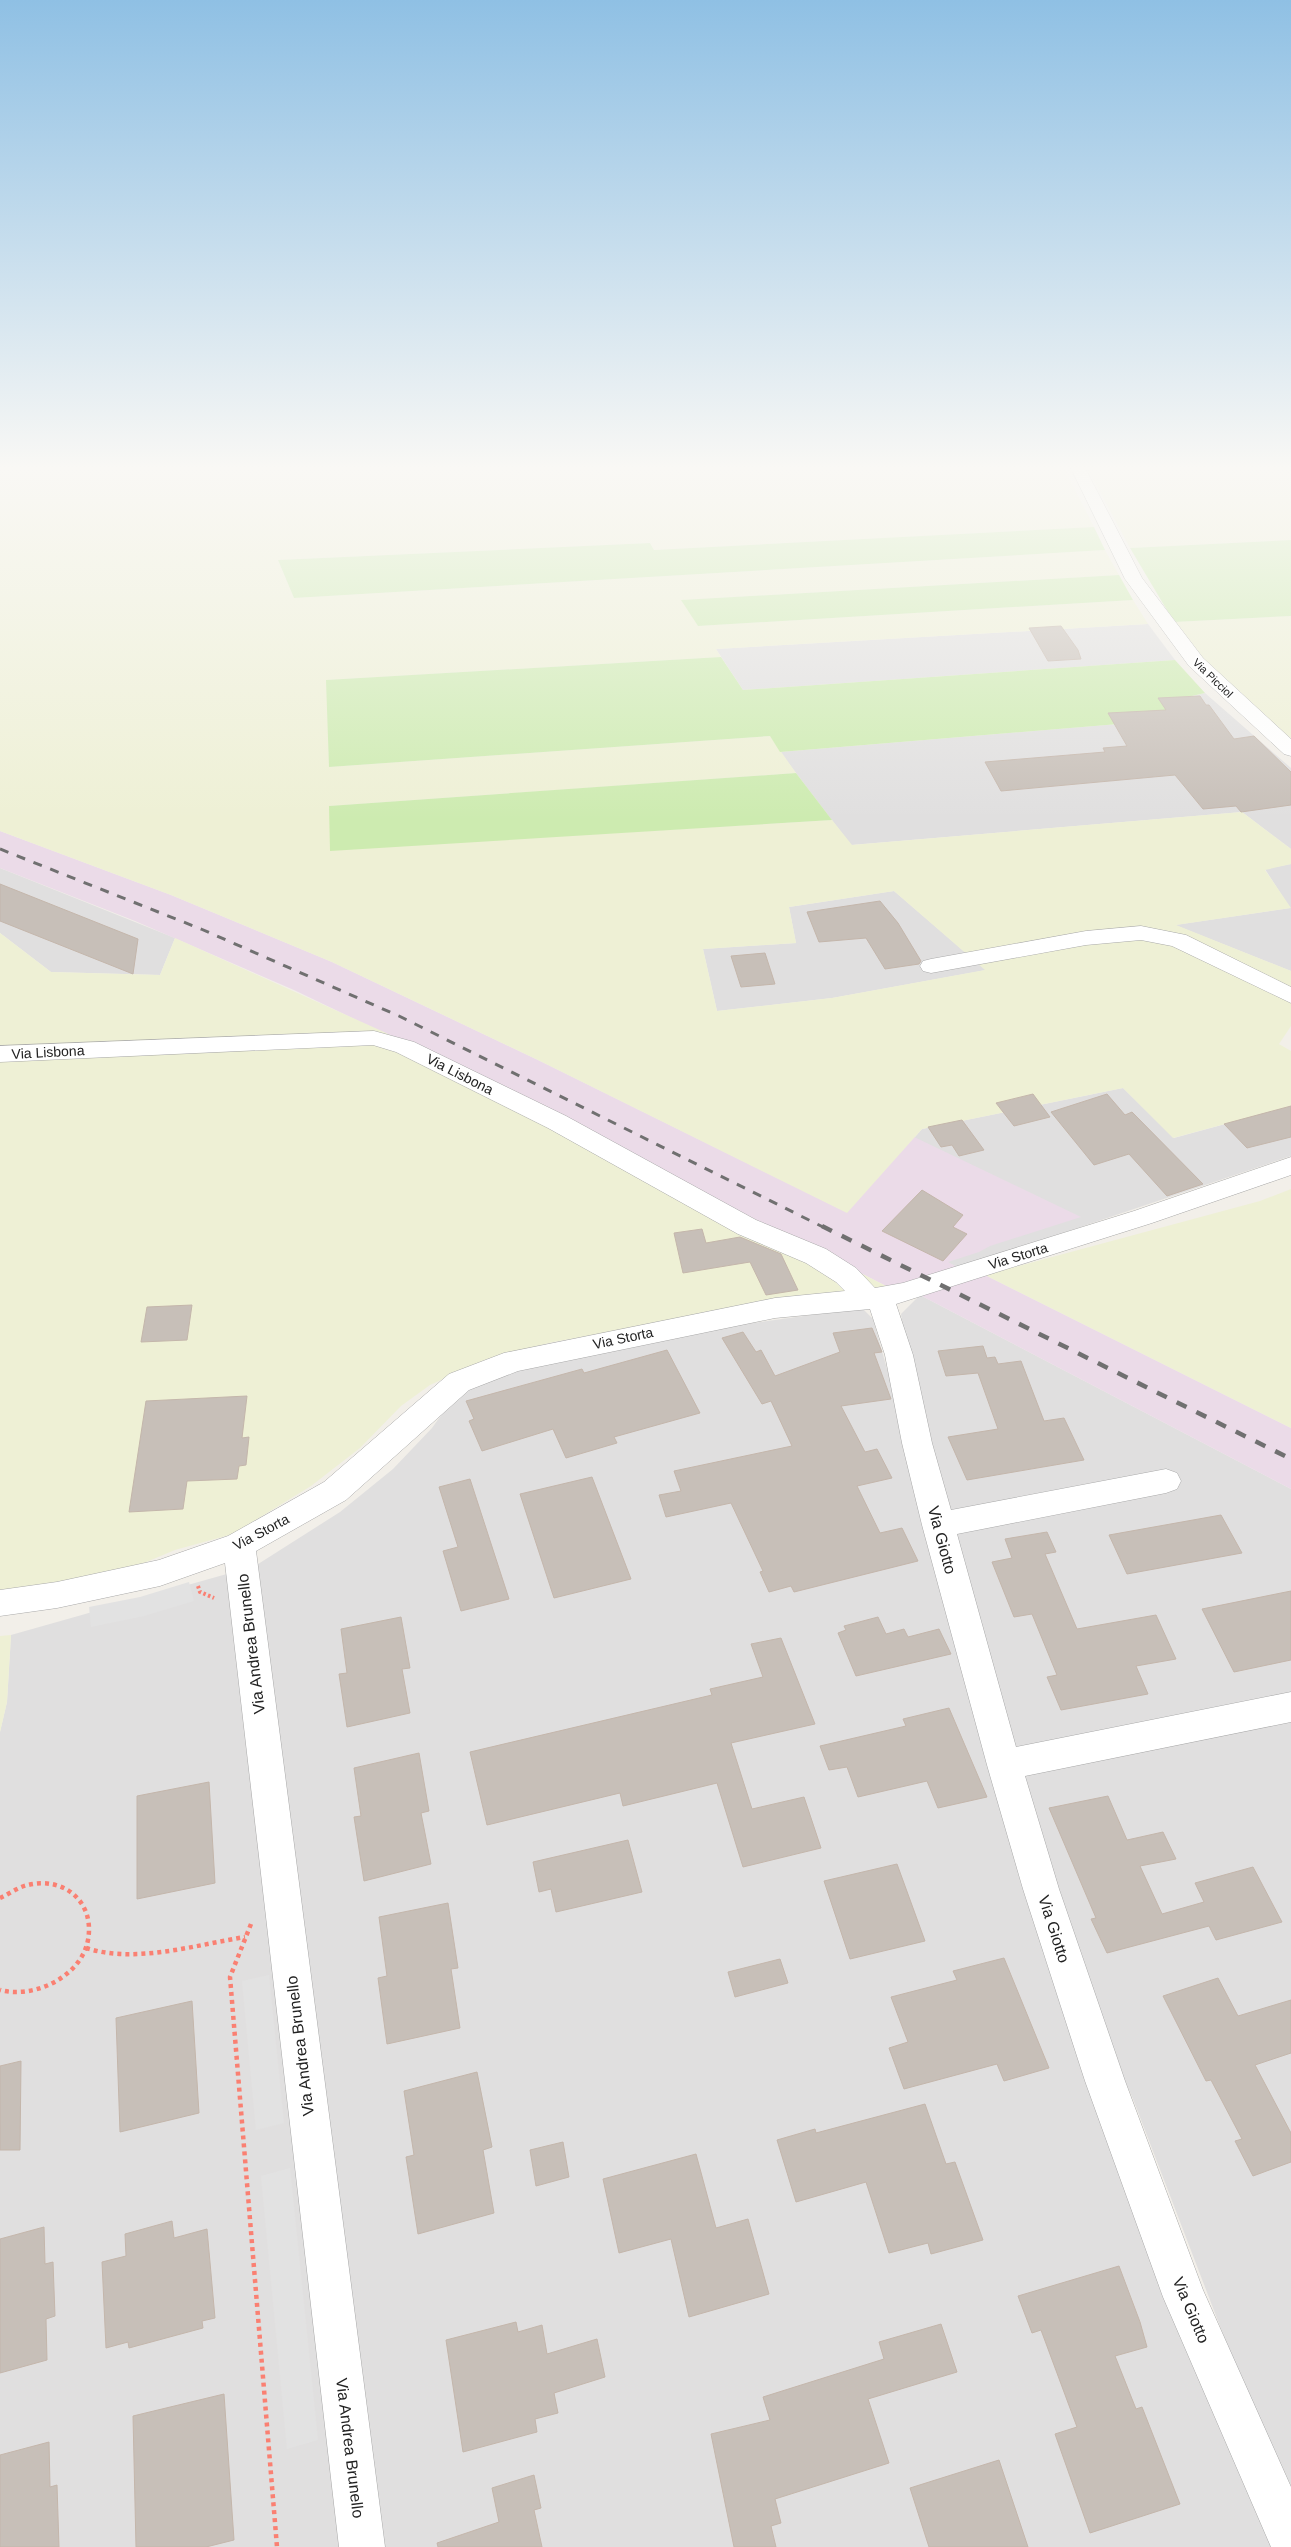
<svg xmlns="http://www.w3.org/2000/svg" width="1291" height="2547" font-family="Helvetica,sans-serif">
<rect width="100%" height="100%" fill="#f2efe9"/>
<g fill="#e0dfdf">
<path d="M 1148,624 L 1175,660 L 743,690 L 716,649 Z"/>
<path d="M 1205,693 L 1291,768 L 1291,849 L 1242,812 L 851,845 L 780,752 L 1178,719 L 1166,703 Z"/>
<path d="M 1291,864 L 1291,971 L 1175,925 L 1290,908 L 1265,869 Z"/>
<path d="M 0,868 L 175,938 L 160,975 L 51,972 L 0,933 Z"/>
<path d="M 894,891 L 986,970 L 832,998 L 717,1011 L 703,949 L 796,943 L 789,907 Z"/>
<path d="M 1123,1088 L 1174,1138 L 1291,1106 L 1291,1156 L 959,1268 L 848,1213 L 922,1129 Z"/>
<path d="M 920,1295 L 1291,1489 L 1291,2486 L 1236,2368 L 1133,2099 L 1079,1976 L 915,1409 L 901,1314 Z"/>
<path d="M 862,1308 L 873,1319 L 921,1490 L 1283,2547 L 0,2547 L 0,1732 L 7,1702 L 11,1635 L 255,1566 L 340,1512 L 393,1469 L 432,1428 L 452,1400 L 472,1384 L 506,1372 L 694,1331 Z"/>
</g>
<g fill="#ebdbe8">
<path d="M 0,831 L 171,895 L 332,962 L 538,1060 L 840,1209 L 910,1135 L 1081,1217 L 990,1246 L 979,1252 L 948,1262 L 959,1268 L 890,1288 L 500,1089 L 294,990 L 135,921 L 0,868 Z"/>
<path d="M 985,1275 L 1291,1428 L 1291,1489 L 920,1295 Z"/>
</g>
<g fill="#eef0d5" fill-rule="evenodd">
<path d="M 0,464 L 1062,464 L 1094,527 L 654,550 L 650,543 L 278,560 L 294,598 L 1105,550 L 1119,575 L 682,600 L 698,626 L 1133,600 L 1148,624 L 716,649 L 721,657 L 327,680 L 329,767 L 770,736 L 796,773 L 330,806 L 330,850 L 832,820 L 852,845 L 1242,812 L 1291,849 L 1291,864 L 1265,870 L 1291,908 L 1176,925 L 1291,971 L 1291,1026 L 1279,1044 L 1291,1051 L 1291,1106 L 1173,1138 L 1123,1088 L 922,1129 L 847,1213 L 538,1060 L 332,962 L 171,895 L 0,831 ZM 894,891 L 985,970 L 832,998 L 717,1011 L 703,949 L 796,943 L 789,907 Z"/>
<path d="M 1085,464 L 1291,464 L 1291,540 L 1130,548 Z"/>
<path d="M 1291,616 L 1291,741 L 1196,652 L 1174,622 Z"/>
<path d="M 0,933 L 51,972 L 160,975 L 175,938 L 384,1032 L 890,1288 L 785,1301 L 553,1342 L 487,1359 L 430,1385 L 401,1406 L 360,1448 L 311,1486 L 233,1534 L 175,1550 L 96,1583 L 0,1596 Z"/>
<path d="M 1291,1189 L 1291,1428 L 985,1275 L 1260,1201 Z"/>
<path d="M 11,1635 L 7,1702 L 0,1732 L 0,1636 Z"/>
</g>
<g fill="#cdebb0">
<path d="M 1094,527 L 1105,550 L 294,598 L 278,560 L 650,543 L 654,550 Z"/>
<path d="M 1291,540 L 1291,616 L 1174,622 L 1130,548 Z"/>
<path d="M 1119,575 L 1133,600 L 698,626 L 681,600 Z"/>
<path d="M 721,657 L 743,690 L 1175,660 L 1205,693 L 1166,702 L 1179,719 L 780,752 L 770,736 L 329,767 L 326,680 Z"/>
<path d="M 796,773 L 832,820 L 330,851 L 329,806 Z"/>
</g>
<g fill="#e2e2e2">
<path d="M 189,1582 L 194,1601 L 144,1616 L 91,1627 L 89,1607 L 140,1597 Z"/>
<path d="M 269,1975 L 284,2123 L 256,2130 L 242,1981 Z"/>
<path d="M 290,2168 L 318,2440 L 287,2449 L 261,2176 Z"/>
</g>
<g fill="#c7bfb8" stroke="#c4b6ab">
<path d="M 1061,626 L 1078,650 L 1081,659 L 1048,661 L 1029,628 Z"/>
<path d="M 1200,696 L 1206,705 L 1209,705 L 1234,739 L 1254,736 L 1291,772 L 1291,805 L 1241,812 L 1236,806 L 1203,809 L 1175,775 L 1001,791 L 985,762 L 1105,752 L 1103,748 L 1127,746 L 1108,713 L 1166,710 L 1158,698 Z"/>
<path d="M 0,884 L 138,939 L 133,974 L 0,921 Z"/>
<path d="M 880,901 L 898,923 L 921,961 L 919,964 L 885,969 L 866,938 L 819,942 L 807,912 Z"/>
<path d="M 765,953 L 775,984 L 741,987 L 731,956 Z"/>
<path d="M 1033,1094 L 1050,1117 L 1014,1126 L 996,1103 Z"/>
<path d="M 1107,1094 L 1125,1115 L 1132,1112 L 1203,1184 L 1167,1196 L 1129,1154 L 1094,1165 L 1051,1112 Z"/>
<path d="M 1291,1106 L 1291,1137 L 1247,1148 L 1224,1124 Z"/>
<path d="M 962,1120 L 984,1150 L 959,1156 L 952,1145 L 941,1147 L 928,1127 Z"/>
<path d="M 922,1190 L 963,1215 L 953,1227 L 967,1234 L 943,1261 L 882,1231 Z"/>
<path d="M 702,1229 L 706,1243 L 740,1237 L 781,1254 L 798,1290 L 766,1295 L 750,1262 L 683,1273 L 674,1233 Z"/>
<path d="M 192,1305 L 187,1340 L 141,1342 L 147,1307 Z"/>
<path d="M 872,1328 L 882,1352 L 874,1353 L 891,1399 L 841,1406 L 865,1452 L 877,1449 L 892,1478 L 857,1486 L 880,1533 L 902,1528 L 918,1561 L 794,1592 L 791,1586 L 769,1592 L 760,1572 L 763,1571 L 731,1503 L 666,1517 L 659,1495 L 681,1491 L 674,1471 L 792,1446 L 771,1401 L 762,1404 L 722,1338 L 743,1332 L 756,1352 L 761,1350 L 775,1376 L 840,1352 L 833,1333 Z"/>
<path d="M 983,1346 L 987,1358 L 995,1357 L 998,1364 L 1021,1361 L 1044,1421 L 1064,1418 L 1084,1460 L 967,1480 L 948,1437 L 998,1429 L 978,1373 L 946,1376 L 938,1351 Z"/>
<path d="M 667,1350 L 700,1413 L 614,1437 L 617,1443 L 566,1458 L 553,1429 L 482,1451 L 469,1421 L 474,1419 L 466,1401 L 582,1369 L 584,1373 Z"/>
<path d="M 247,1396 L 242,1438 L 249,1437 L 246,1465 L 239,1466 L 237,1479 L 187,1481 L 183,1509 L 129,1512 L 146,1401 Z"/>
<path d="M 592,1477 L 631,1579 L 554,1598 L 520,1494 Z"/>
<path d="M 470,1479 L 509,1599 L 461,1611 L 443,1551 L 458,1547 L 439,1487 Z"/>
<path d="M 1221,1515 L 1242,1553 L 1127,1574 L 1109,1535 Z"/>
<path d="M 1047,1532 L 1056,1552 L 1045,1554 L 1077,1629 L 1156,1615 L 1176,1659 L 1136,1666 L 1148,1694 L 1061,1710 L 1047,1677 L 1057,1675 L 1032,1614 L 1014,1617 L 992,1562 L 1012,1558 L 1005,1539 Z"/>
<path d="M 1291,1591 L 1291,1660 L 1234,1672 L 1202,1609 Z"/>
<path d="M 401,1617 L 410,1668 L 402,1669 L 410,1713 L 347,1727 L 339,1674 L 347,1673 L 341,1629 Z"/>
<path d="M 878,1617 L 886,1634 L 904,1629 L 908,1637 L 939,1629 L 951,1654 L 856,1676 L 838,1633 L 846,1630 L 844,1626 Z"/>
<path d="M 781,1638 L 815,1724 L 731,1743 L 752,1809 L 804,1797 L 821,1848 L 743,1867 L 717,1783 L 623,1806 L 620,1793 L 487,1825 L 470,1752 L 712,1695 L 710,1689 L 763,1677 L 751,1644 Z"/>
<path d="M 949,1708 L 987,1797 L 938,1808 L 927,1781 L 858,1797 L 847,1767 L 829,1770 L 820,1746 L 906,1726 L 903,1719 Z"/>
<path d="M 419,1753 L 429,1811 L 421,1813 L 431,1864 L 364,1881 L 354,1817 L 361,1816 L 354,1768 Z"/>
<path d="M 209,1782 L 215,1883 L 137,1899 L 137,1796 Z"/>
<path d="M 1108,1796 L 1127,1840 L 1163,1832 L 1176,1859 L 1140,1866 L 1162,1914 L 1204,1902 L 1195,1883 L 1253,1867 L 1282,1922 L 1216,1940 L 1209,1926 L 1107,1953 L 1091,1919 L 1096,1918 L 1049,1808 Z"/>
<path d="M 628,1840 L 642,1892 L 556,1912 L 551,1889 L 539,1892 L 533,1862 Z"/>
<path d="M 897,1864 L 925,1941 L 850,1959 L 824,1881 Z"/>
<path d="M 448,1903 L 458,1968 L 451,1969 L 460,2028 L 387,2044 L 378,1978 L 387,1976 L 379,1917 Z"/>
<path d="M 1004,1958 L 1049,2068 L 1004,2081 L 997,2064 L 904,2089 L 889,2048 L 908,2042 L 891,1997 L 957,1980 L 953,1971 Z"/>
<path d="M 780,1959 L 788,1983 L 735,1997 L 728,1972 Z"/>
<path d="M 1218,1978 L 1238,2016 L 1291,2000 L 1291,2053 L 1255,2065 L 1291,2133 L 1291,2162 L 1253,2176 L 1235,2141 L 1242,2139 L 1211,2080 L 1206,2081 L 1163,1996 Z"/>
<path d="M 192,2001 L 199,2113 L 120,2132 L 116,2018 Z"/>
<path d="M 21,2061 L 20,2150 L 0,2150 L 0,2066 Z"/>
<path d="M 477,2072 L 492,2147 L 483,2150 L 494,2213 L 418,2234 L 406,2157 L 414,2155 L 404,2091 Z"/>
<path d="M 925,2104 L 946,2164 L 955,2162 L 983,2240 L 931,2254 L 928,2243 L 889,2253 L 866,2182 L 796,2202 L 777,2140 L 815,2129 L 816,2133 Z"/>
<path d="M 563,2142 L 569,2177 L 536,2186 L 530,2150 Z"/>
<path d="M 696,2154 L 716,2228 L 748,2219 L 769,2294 L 689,2317 L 671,2239 L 619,2253 L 603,2179 Z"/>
<path d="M 172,2221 L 174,2238 L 207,2229 L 215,2318 L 202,2321 L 203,2328 L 129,2348 L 128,2342 L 106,2348 L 102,2262 L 126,2256 L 125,2234 Z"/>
<path d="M 44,2227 L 45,2264 L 53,2262 L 55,2316 L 46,2319 L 47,2360 L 0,2373 L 0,2239 Z"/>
<path d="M 1119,2266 L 1140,2322 L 1147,2347 L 1115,2356 L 1136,2409 L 1142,2407 L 1180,2504 L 1090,2533 L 1055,2434 L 1077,2427 L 1041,2330 L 1032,2333 L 1018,2296 Z"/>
<path d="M 516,2322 L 518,2332 L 542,2325 L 547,2354 L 597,2339 L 605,2377 L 554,2393 L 558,2413 L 535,2419 L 537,2432 L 463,2452 L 446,2340 Z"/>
<path d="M 941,2324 L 957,2372 L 868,2399 L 889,2463 L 775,2499 L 781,2523 L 771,2526 L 776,2547 L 734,2547 L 711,2434 L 770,2420 L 763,2397 L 884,2359 L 879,2342 Z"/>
<path d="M 224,2394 L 234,2540 L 206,2547 L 136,2547 L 133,2416 Z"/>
<path d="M 49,2442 L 50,2487 L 57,2485 L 59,2547 L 0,2547 L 0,2455 Z"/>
<path d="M 999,2460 L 1028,2547 L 929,2547 L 910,2488 Z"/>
<path d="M 534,2475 L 541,2508 L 534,2510 L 542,2547 L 438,2547 L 437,2543 L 499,2522 L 492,2488 Z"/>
</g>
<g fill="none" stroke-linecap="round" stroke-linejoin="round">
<defs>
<g id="minor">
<path d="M 1069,464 L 1083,464 L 1142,578 L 1203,658 L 1291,739 L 1291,756 L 1284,754 L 1189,666 L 1125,579 Z"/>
<path d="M 1141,926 L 1186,935 L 1291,987 L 1291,1003 L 1172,946 L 1141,940 L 1086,945 L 931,973 L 923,971 L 920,966 L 923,961 L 931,959 L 1086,931 Z"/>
<path d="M 374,1031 L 414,1042 L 566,1116 L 756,1220 L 826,1249 L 856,1268 L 875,1288 L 903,1283 L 1134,1211 L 1291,1157 L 1291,1175 L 1152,1223 L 896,1304 L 913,1355 L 932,1443 L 951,1510 L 1166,1469 L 1177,1473 L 1181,1481 L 1177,1489 L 1166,1493 L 957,1534 L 1016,1747 L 1291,1692 L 1291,1722 L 1025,1776 L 1059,1889 L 1125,2081 L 1203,2290 L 1291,2487 L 1291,2547 L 1271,2547 L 1163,2297 L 1085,2081 L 1023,1889 L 987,1765 L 922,1525 L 902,1443 L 885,1355 L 870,1309 L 775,1318 L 518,1371 L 469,1390 L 346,1500 L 256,1551 L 385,2547 L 339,2547 L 225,1563 L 160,1586 L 57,1608 L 0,1616 L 0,1590 L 57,1582 L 159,1560 L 228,1536 L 324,1482 L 449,1374 L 504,1353 L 775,1298 L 845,1291 L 836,1282 L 806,1263 L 738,1234 L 548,1128 L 396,1052 L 373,1045 L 0,1062 L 0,1046 Z"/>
</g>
</defs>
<use href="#minor" stroke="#a9a9a9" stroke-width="1"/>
<path stroke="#fa8072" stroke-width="4" stroke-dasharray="2.5 2.5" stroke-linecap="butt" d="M 198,1586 L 200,1592 L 214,1598"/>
<g stroke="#fa8072" stroke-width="4.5" stroke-dasharray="4 4" stroke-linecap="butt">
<path d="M 0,1898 C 9,1894 18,1887 28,1885 C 64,1876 95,1902 88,1940 C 81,1977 34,1999 0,1990"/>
<path d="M 251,1924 L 230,1977 L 277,2547"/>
<path d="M 86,1948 C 135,1964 195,1945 245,1937"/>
</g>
<use href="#minor" fill="#fff" fill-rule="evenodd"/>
<path stroke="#707070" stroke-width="3" stroke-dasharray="9 9" stroke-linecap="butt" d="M 0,849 L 201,929 L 399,1016 L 825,1228"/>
<path stroke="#707070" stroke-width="4.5" stroke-dasharray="11 11" stroke-linecap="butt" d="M 822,1226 L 1291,1459"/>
</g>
<linearGradient id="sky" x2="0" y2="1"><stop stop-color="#8fc0e4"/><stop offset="0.57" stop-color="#f9f8f5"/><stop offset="1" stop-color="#f9f8f5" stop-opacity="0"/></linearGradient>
<rect width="1291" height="820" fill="url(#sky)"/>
<g text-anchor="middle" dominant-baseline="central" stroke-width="4" stroke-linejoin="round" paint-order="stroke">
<g font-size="11" fill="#222" stroke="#fff">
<text transform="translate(1213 678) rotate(44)">Via Picciol</text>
</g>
<g font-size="14" fill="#222" stroke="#fff">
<text transform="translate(48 1052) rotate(-3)">Via Lisbona</text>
<text transform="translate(460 1074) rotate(27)">Via Lisbona</text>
<text transform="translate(1018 1256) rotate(-17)">Via Storta</text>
<text transform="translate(623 1338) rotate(-12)">Via Storta</text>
<text transform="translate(261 1532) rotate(-28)">Via Storta</text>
</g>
<g font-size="16" fill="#222" stroke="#fff">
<text transform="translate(942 1540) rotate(75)">Via Giotto</text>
<text transform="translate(251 1644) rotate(-97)">Via Andrea Brunello</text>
<text transform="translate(1054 1929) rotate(72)">Via Giotto</text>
<text transform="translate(300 2046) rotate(-97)">Via Andrea Brunello</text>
<text transform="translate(1191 2310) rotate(67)">Via Giotto</text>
<text transform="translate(350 2448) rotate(83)">Via Andrea Brunello</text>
</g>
</g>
</svg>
